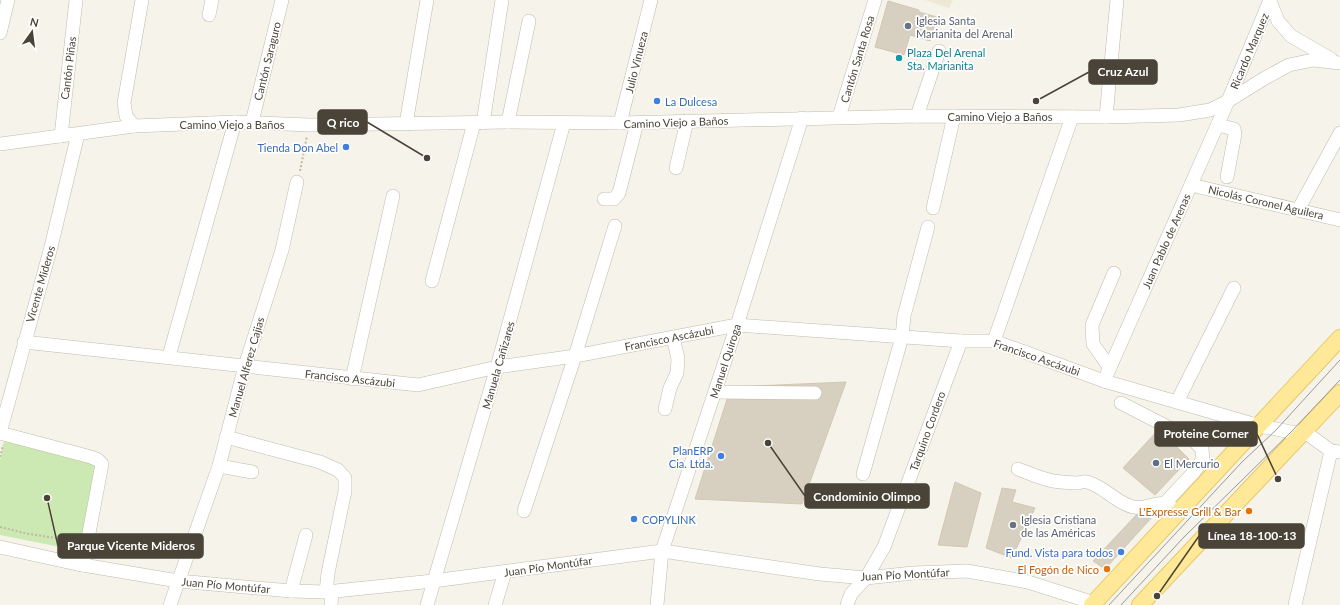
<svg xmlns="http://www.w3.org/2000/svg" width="1340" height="605" font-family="Lato,sans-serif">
<rect width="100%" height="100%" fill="#f5f3ea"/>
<path fill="#eee9d4" d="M 925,0 L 953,0 L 949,8 Z"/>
<path fill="#cde9b3" d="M 5,436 L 104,456 L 80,551 L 0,535 L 0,461 Z"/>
<g fill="#d7cfbf" stroke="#d2c8b2">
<path d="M 888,1 L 919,10 L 919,12 L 937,17 L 930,41 L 910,35 L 904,55 L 875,47 Z"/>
<path d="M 846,382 L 802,504 L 695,499 L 731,387 Z"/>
<path d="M 1159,429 L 1189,459 L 1155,495 L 1123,468 Z"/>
<path d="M 955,482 L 981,493 L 967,547 L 938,545 Z"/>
<path d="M 1002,488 L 1016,490 L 1012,502 L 1035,508 L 1012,558 L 986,548 Z"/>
<path d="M 1138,513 L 1154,515 L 1105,569 L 1093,561 Z"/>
</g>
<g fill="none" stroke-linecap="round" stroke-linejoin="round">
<defs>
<g id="minor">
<path d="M 1270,1 L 1278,21 L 1291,36 L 1331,59"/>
<path d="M 209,15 L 212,0"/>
<path d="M 0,33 L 8,0"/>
<path d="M 917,116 L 939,51"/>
<path d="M 839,117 L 875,0"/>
<path d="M 1106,117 L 1117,0"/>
<path d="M 252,122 L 282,0"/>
<path d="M 508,122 L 529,21"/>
<path d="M 483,123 L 502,0"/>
<path d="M 620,123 L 651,0"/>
<path d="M 406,124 L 427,0"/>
<path d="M 1218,125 L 1234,129 L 1235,134 L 1227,177"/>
<path d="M 134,126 L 126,116 L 124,103 L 142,0"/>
<path d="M 61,136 L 76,0"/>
<path d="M 0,144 L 134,126 L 235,122 L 310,125 L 508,122 L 620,123 L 917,116 L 1106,117 L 1179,115 L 1210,110 L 1228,101 L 1265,78 L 1289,65 L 1313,60 L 1340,63"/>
<path d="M 676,168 L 687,121"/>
<path d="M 1191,185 L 1340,220"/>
<path d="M 604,199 L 614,199 L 619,193 L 637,123"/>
<path d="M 933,208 L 954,116"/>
<path d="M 1298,210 L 1340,133"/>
<path d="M 432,281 L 474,123"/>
<path d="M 994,341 L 1072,117"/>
<path d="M 24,342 L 418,385 L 497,367 L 575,356 L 737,325 L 961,341 L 994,341 L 1104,381 L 1260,426 L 1291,432 L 1305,432 L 1331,451 L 1340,452"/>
<path d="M 169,356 L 235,122"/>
<path d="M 1110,368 L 1093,344 L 1092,325 L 1114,273"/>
<path d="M 352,379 L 393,196"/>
<path d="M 1104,381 L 1228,101 L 1270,0"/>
<path d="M 715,392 L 815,393"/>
<path d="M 1177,402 L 1234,288"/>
<path d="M 1121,403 L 1193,440 L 1202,449 L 1203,459 L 1194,472 L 1165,503"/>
<path d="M 665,409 L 670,388 L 677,373 L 678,359 L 673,337"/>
<path d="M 0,433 L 51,247 L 78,134"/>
<path d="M 0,433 L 91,457 L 98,460 L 102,464 L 83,565"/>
<path d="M 226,437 L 320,462 L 338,470 L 345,478 L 345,491 L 328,573 L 326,592"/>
<path d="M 219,466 L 252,472"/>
<path d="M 1018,469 C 1029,473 1042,479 1053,481 C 1061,482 1071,483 1078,483 C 1081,482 1084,481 1087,482 C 1104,486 1116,503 1133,507 C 1153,511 1160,493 1178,513"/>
<path d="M 863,474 L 902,337 L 904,316 L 928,227"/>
<path d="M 524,511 L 575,356 L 615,226"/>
<path d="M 0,547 L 77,564 L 178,581 L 291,591 L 326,592 L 433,581 L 662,551 L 820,574 L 866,578 L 913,573 L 967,571 L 1028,582 L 1094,603"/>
<path d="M 291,591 L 306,535"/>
<path d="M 170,605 L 219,466 L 245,366 L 282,250 L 297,182"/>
<path d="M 331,605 L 332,591"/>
<path d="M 427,605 L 497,367 L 564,123"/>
<path d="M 495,605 L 505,572"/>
<path d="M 657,605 L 662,551 L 737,325 L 802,118"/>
<path d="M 847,605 L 851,594 L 866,578 L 884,547 L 961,341"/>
<path d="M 1295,605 L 1331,451"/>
</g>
<g id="major">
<path d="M 1092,605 L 1340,338"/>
<path d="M 1140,605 L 1340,393"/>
</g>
</defs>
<use href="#minor" stroke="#c1bbac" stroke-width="14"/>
<use href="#major" stroke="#e6c868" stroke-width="18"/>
<g stroke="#c3b89d" stroke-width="2" stroke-dasharray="2 2" stroke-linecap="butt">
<path d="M 300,171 L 307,136"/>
<path d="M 0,457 L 3,445"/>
<path d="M 0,527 L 29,534 L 76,541"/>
</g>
<use href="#minor" stroke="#fff" stroke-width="13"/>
<use href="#major" stroke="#ffe999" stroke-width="16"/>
<g stroke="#999" stroke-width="1">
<path d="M 1109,605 L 1242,462 L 1276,430 L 1340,360"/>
<path d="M 1121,605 L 1184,537 L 1291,432 L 1340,380"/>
</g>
</g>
<g fill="#6b7280" stroke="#fff" stroke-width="1.5">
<circle cx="908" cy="26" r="4"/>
<circle cx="1013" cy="525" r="4"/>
</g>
<circle fill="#0f9aa8" stroke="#fff" stroke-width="1.5" cx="899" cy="58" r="4"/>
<g fill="#3f7fe0" stroke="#fff" stroke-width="1.5">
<circle cx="657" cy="101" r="4"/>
<circle cx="346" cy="147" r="4"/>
<circle cx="721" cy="456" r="4"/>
<circle cx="634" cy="519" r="4"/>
<circle cx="1121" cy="552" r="4"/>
</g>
<circle fill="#5c6f8a" stroke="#fff" stroke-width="1.5" cx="1156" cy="463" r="4"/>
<g fill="#e8710a" stroke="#fff" stroke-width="1.5">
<circle cx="1249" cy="511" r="4"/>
<circle cx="1107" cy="569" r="4"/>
</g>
<g text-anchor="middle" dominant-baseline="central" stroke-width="3.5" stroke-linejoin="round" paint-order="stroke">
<g font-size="11" fill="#5b616d" stroke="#fff" text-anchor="start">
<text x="916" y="20">Iglesia Santa<tspan x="916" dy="13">Marianita del Arenal</tspan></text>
<text x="1021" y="519">Iglesia Cristiana<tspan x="1021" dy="13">de las Américas</tspan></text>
</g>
<g font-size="11" fill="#4a4438" stroke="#fff">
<text transform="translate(1249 51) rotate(-67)">Ricardo Marquez</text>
<text transform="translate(857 59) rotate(-73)">Cantón Santa Rosa</text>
<text transform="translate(267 61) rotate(-76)">Cantón Saraguro</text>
<text transform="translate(636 62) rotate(-76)">Julio Vinueza</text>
<text transform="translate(68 68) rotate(-83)">Cantón Piñas</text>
<text x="1000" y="116">Camino Viejo a Baños</text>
<text transform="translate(676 122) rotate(-2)">Camino Viejo a Baños</text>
<text x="232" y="124">Camino Viejo a Baños</text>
<text transform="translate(1266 202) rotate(13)">Nicolás Coronel Aguilera</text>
<text transform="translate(1166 241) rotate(-66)">Juan Pablo de Arenas</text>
<text transform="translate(40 284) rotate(-74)">Vicente Mideros</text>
<text transform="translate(669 338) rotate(-11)">Francisco Ascázubi</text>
<text transform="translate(1037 357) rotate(19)">Francisco Ascázubi</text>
<text transform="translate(725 361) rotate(-72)">Manuel Quiroga</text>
<text transform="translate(498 365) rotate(-74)">Manuela Cañizares</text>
<text transform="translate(246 367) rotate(-74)">Manuel Alferez Cajias</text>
<text transform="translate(350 378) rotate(6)">Francisco Ascázubi</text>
<text transform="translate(927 431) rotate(-70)">Tarquino Cordero</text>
<text transform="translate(548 566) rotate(-8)">Juan Pío Montúfar</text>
<text transform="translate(905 574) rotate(-3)">Juan Pío Montúfar</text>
<text transform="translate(226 585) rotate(5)">Juan Pío Montúfar</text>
</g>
<g font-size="11" fill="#0d838f" stroke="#fff" text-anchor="start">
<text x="907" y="52">Plaza Del Arenal<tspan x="907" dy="13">Sta. Marianita</tspan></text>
</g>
<g font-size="11" fill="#366cbe" stroke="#fff" text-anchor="end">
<text x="665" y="101" text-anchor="start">La Dulcesa</text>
<text x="338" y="147">Tienda Don Abel</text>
<text x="713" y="450">PlanERP<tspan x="713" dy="13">Cia. Ltda.</tspan></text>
<text x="642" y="519" text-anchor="start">COPYLINK</text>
<text x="1113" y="552">Fund. Vista para todos</text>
</g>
<g font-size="11" fill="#4e5e75" stroke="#fff" text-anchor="start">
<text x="1164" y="463">El Mercurio</text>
</g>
<g font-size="11" fill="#c56008" stroke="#fff" text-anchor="end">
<text x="1241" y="511">L'Expresse Grill &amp; Bar</text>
<text x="1099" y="569">El Fogón de Nico</text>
</g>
</g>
<path fill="none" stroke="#4a4438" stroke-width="1.5" d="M1036 101L1089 72M427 158L367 122M1278 479L1257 434M768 443L805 496M1157 596L1199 536M47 498L58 546"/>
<g fill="#4a4438" stroke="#fff" stroke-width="1.5">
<circle cx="1036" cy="101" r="4"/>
<circle cx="427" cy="158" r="4"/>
<circle cx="1278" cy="479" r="4"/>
<circle cx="768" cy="443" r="4"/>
<circle cx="1157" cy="596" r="4"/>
<circle cx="47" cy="498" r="4"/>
</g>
<g fill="#4a4438" stroke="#4a4438" stroke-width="1.5">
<rect x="1089" y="60" width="68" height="24" rx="4"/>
<rect x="318" y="110" width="49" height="24" rx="4"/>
<rect x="1155" y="422" width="102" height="24" rx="4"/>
<rect x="805" y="484" width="124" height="24" rx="4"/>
<rect x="1199" y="524" width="105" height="24" rx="4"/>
<rect x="58" y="534" width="145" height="24" rx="4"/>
</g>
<g font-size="12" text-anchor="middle" font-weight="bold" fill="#fff">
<text x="1123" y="76">Cruz Azul</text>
<text x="343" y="127">Q rico</text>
<text x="1206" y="438">Proteine Corner</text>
<text x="867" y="501">Condominio Olimpo</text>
<text x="1252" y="540">Línea 18-100-13</text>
<text x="131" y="550">Parque Vicente Mideros</text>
</g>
<g transform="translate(32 32) rotate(14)" stroke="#ffffff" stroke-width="3" paint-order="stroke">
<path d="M0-3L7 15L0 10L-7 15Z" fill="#4a4438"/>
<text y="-6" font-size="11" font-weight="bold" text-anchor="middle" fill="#4a4438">N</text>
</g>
</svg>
